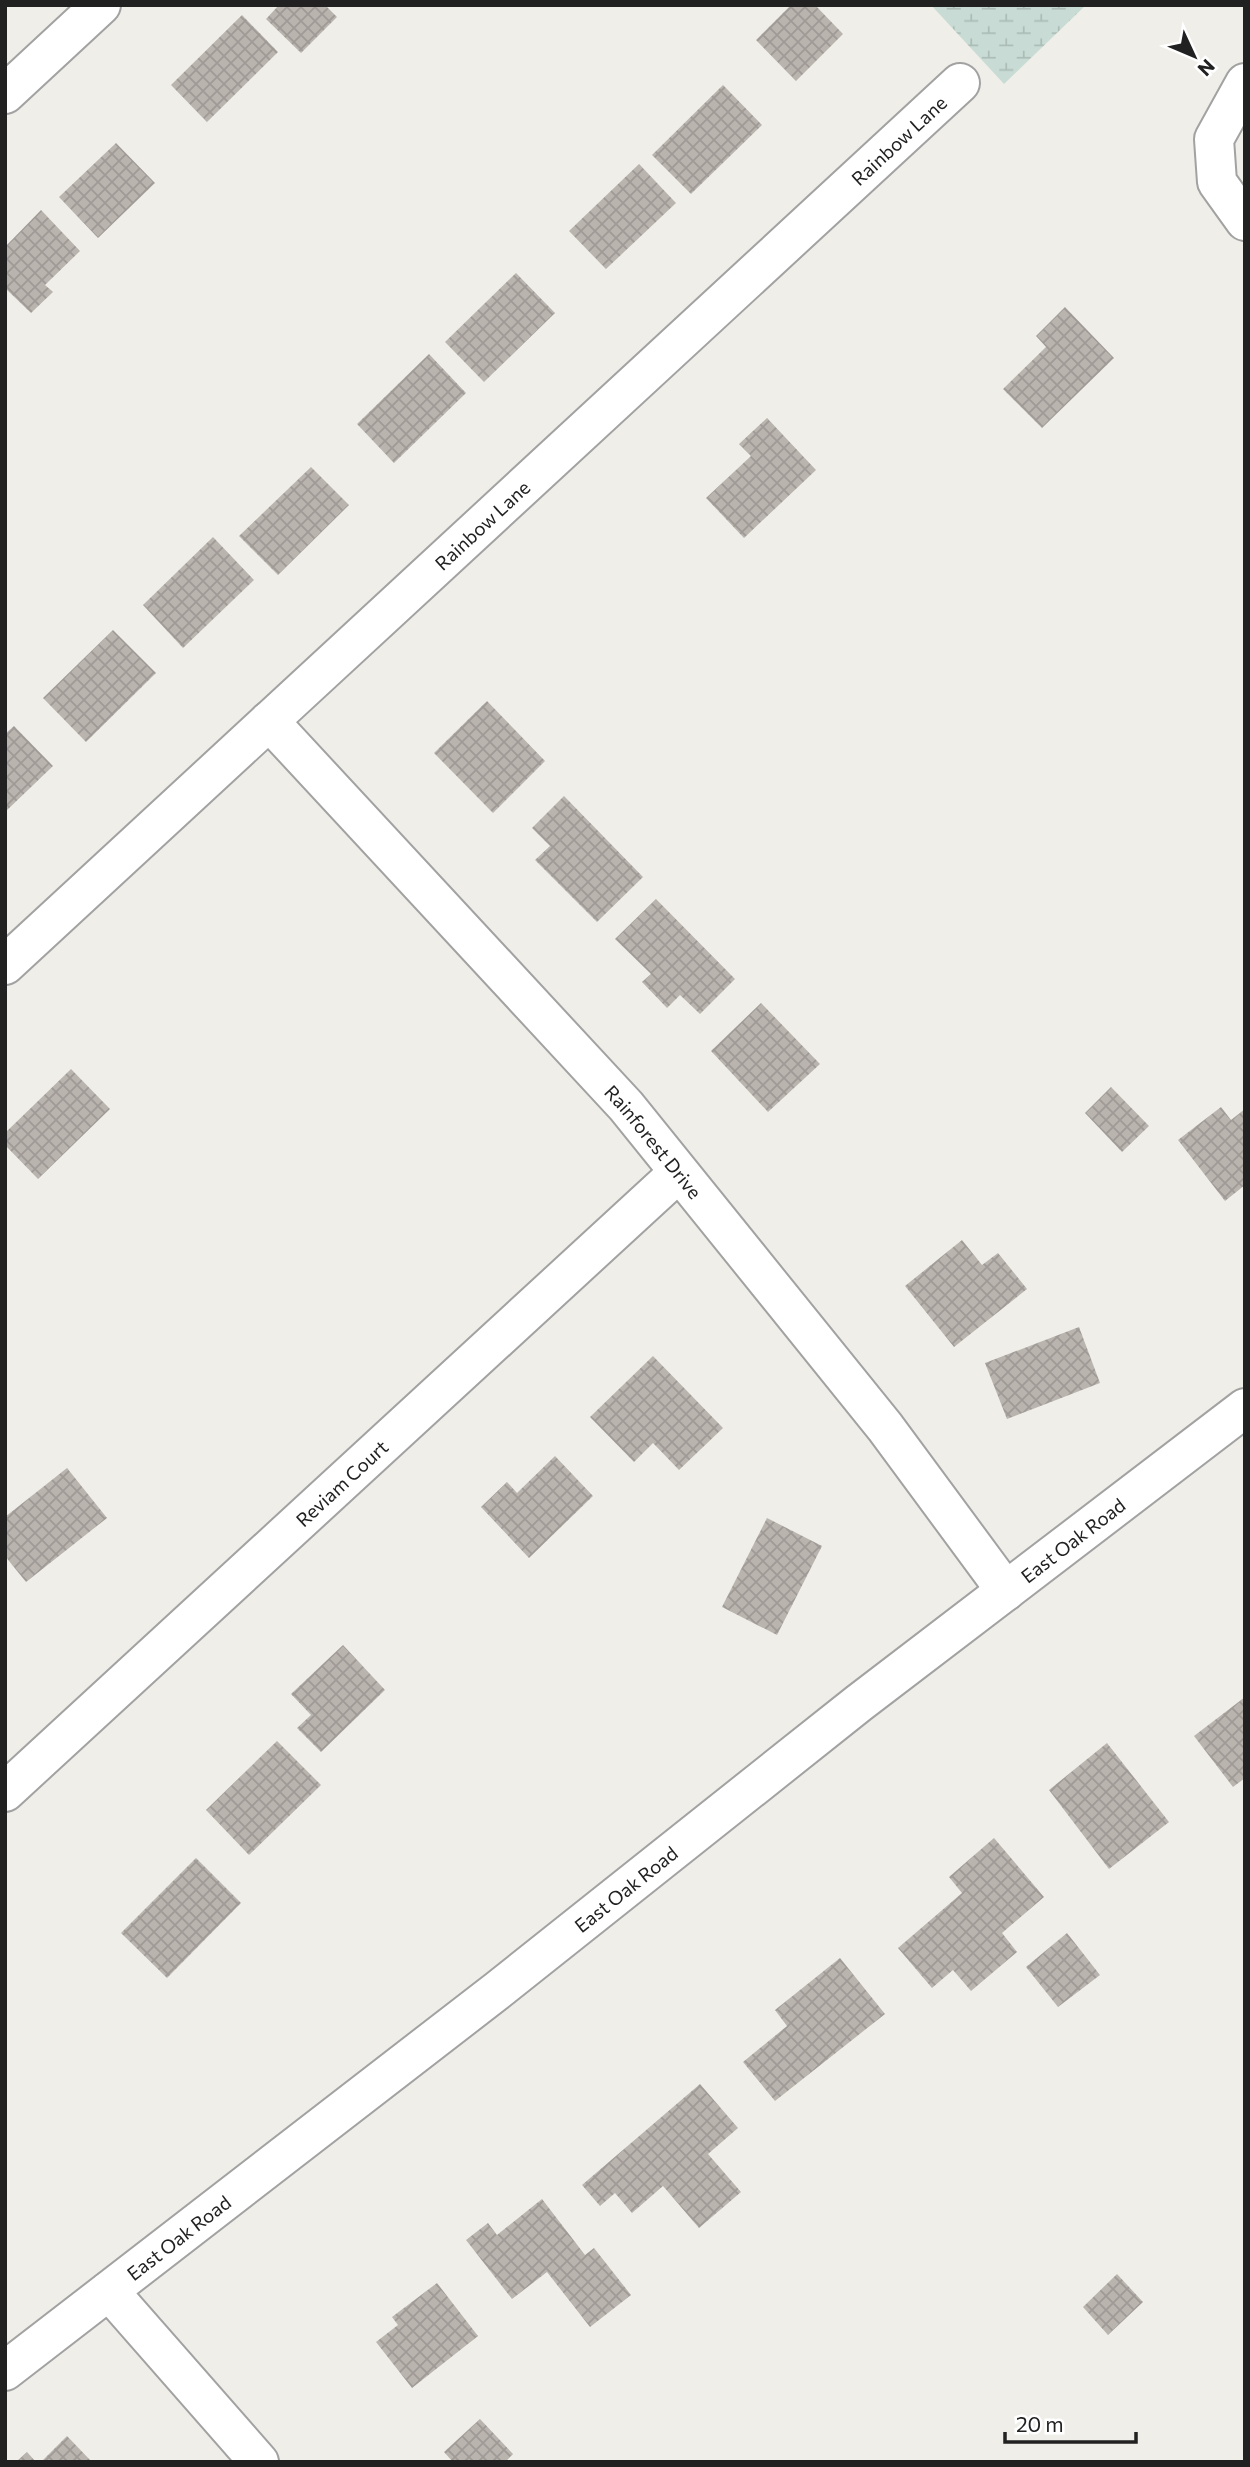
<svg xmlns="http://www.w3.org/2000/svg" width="1250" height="2467" font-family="Commissioner,sans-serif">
<defs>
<pattern id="wetland-marsh" width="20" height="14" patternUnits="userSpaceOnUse" patternTransform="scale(1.75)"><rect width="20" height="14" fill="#c8dcd5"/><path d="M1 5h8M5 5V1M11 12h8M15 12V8" fill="none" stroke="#acbcb7"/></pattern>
<pattern id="building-cross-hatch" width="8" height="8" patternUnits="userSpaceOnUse" patternTransform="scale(1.75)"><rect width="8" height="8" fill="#b9b4ae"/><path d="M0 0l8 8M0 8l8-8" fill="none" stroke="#9f9a95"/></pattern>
</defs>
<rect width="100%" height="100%" fill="#f0eee9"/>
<path fill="url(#wetland-marsh)" d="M 931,5 L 1086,5 L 1004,84 Z"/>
<g fill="url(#building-cross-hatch)">
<path d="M 279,5 L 325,5 L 337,17 L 301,53 L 266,19 Z"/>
<path d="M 791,5 L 815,5 L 843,34 L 796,81 L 756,40 Z"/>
<path d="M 242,15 L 278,52 L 207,122 L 171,85 Z"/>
<path d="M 723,85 L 762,125 L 691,194 L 652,155 Z"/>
<path d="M 116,143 L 155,183 L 98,238 L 59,197 Z"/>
<path d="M 639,164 L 676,203 L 606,269 L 569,231 Z"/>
<path d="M 41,210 L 80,251 L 45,285 L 53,292 L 31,313 L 5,288 L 5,247 Z"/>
<path d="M 516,273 L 555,313 L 484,382 L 445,342 Z"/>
<path d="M 1065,307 L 1114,358 L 1042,428 L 1003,389 L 1046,347 L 1036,336 Z"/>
<path d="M 429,354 L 466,393 L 394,463 L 357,424 Z"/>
<path d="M 767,418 L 816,470 L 744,538 L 706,498 L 751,456 L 739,444 Z"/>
<path d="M 311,467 L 349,505 L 278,575 L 239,536 Z"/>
<path d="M 213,537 L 254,580 L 183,648 L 143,605 Z"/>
<path d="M 113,630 L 156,673 L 86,742 L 43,698 Z"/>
<path d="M 487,701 L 545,761 L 493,813 L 434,753 Z"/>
<path d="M 14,726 L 53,766 L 5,812 L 5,734 Z"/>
<path d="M 564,796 L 643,877 L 597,922 L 535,860 L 550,846 L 532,828 Z"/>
<path d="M 656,899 L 735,979 L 700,1014 L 680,995 L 667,1008 L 642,982 L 651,974 L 615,939 Z"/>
<path d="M 761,1003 L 820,1064 L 768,1112 L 711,1051 Z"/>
<path d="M 71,1069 L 110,1109 L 38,1179 L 5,1145 L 5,1133 Z"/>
<path d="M 1111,1087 L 1149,1126 L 1122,1152 L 1085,1113 Z"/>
<path d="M 1221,1107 L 1231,1120 L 1245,1109 L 1245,1185 L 1225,1201 L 1178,1140 Z"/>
<path d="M 962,1240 L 982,1265 L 998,1253 L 1027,1289 L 954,1347 L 905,1286 Z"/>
<path d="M 1079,1327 L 1100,1383 L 1007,1419 L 985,1363 Z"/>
<path d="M 653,1356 L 723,1428 L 679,1470 L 653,1443 L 634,1462 L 590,1417 Z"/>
<path d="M 555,1456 L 593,1496 L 529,1558 L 481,1507 L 507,1482 L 517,1493 Z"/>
<path d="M 67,1468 L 107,1518 L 26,1582 L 5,1556 L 5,1517 Z"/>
<path d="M 767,1518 L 822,1546 L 777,1635 L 722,1607 Z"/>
<path d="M 343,1645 L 385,1690 L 321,1752 L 297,1728 L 311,1715 L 291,1694 Z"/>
<path d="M 1245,1697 L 1245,1778 L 1233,1787 L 1194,1736 Z"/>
<path d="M 277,1741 L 321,1785 L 249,1855 L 206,1810 Z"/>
<path d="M 1107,1743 L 1169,1822 L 1109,1869 L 1049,1790 Z"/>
<path d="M 994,1838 L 1044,1897 L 1002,1933 L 1017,1952 L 971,1991 L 953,1970 L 932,1988 L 898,1948 L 962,1893 L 949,1877 Z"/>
<path d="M 196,1858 L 241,1903 L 167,1978 L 121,1933 Z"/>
<path d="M 1067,1933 L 1100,1975 L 1058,2007 L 1026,1967 Z"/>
<path d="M 840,1958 L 885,2014 L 775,2101 L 743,2062 L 787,2026 L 775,2010 Z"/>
<path d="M 700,2084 L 738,2128 L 708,2154 L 741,2192 L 699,2228 L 663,2186 L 632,2213 L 615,2193 L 600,2206 L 582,2185 Z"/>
<path d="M 542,2199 L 585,2255 L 594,2248 L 631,2295 L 590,2327 L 547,2272 L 512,2299 L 466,2240 L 488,2223 L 497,2235 Z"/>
<path d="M 1117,2274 L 1143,2302 L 1108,2335 L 1083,2307 Z"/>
<path d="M 437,2283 L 478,2336 L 412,2388 L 376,2342 L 398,2325 L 392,2317 Z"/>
<path d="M 480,2419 L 513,2454 L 505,2462 L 453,2462 L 444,2452 Z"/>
<path d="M 67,2436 L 92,2462 L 41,2462 Z"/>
<path d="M 27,2452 L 36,2462 L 16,2462 Z"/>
</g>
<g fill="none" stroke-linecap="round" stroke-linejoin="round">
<defs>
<g id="minor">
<path d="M 1245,83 L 1214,139 L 1217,182 L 1245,221"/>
<path d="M 5,94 L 101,5"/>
<path id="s1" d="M 269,721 L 626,1106 L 885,1427 L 1006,1591"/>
<path id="s2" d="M 5,965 L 960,83"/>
<path id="s3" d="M 5,1792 L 678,1173"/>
<path d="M 109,2291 L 259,2462"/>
<path id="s4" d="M 5,2371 L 498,1990 L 859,1703 L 1245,1408"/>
</g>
</defs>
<use href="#minor" stroke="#a2a2a2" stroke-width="42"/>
<use href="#minor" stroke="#fff" stroke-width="38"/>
</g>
<g text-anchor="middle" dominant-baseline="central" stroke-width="5" stroke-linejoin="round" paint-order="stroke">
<g font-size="19" fill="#212121" stroke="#fff">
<text stroke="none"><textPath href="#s2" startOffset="1216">Rainbow Lane</textPath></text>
<text stroke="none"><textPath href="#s2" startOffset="649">Rainbow Lane</textPath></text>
<text stroke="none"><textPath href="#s1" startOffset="570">Rainforest Drive</textPath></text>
<text stroke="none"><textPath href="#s3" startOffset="457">Reviam Court</textPath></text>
<text stroke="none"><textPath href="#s4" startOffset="1353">East Oak Road</textPath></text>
<text stroke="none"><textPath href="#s4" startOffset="786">East Oak Road</textPath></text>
<text stroke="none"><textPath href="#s4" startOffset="219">East Oak Road</textPath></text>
</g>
</g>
<rect width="1250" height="2467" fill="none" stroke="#212121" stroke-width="14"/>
<g transform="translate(1194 56) rotate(134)" stroke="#ffffff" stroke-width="5" paint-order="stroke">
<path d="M0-5L12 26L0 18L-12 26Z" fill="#212121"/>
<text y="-10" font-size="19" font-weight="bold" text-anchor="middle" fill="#212121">N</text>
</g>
<path d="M1005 2432v10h131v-10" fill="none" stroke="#212121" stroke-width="3.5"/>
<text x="1016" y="2432" font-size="21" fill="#212121" stroke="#ffffff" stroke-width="5" paint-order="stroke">20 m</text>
</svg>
